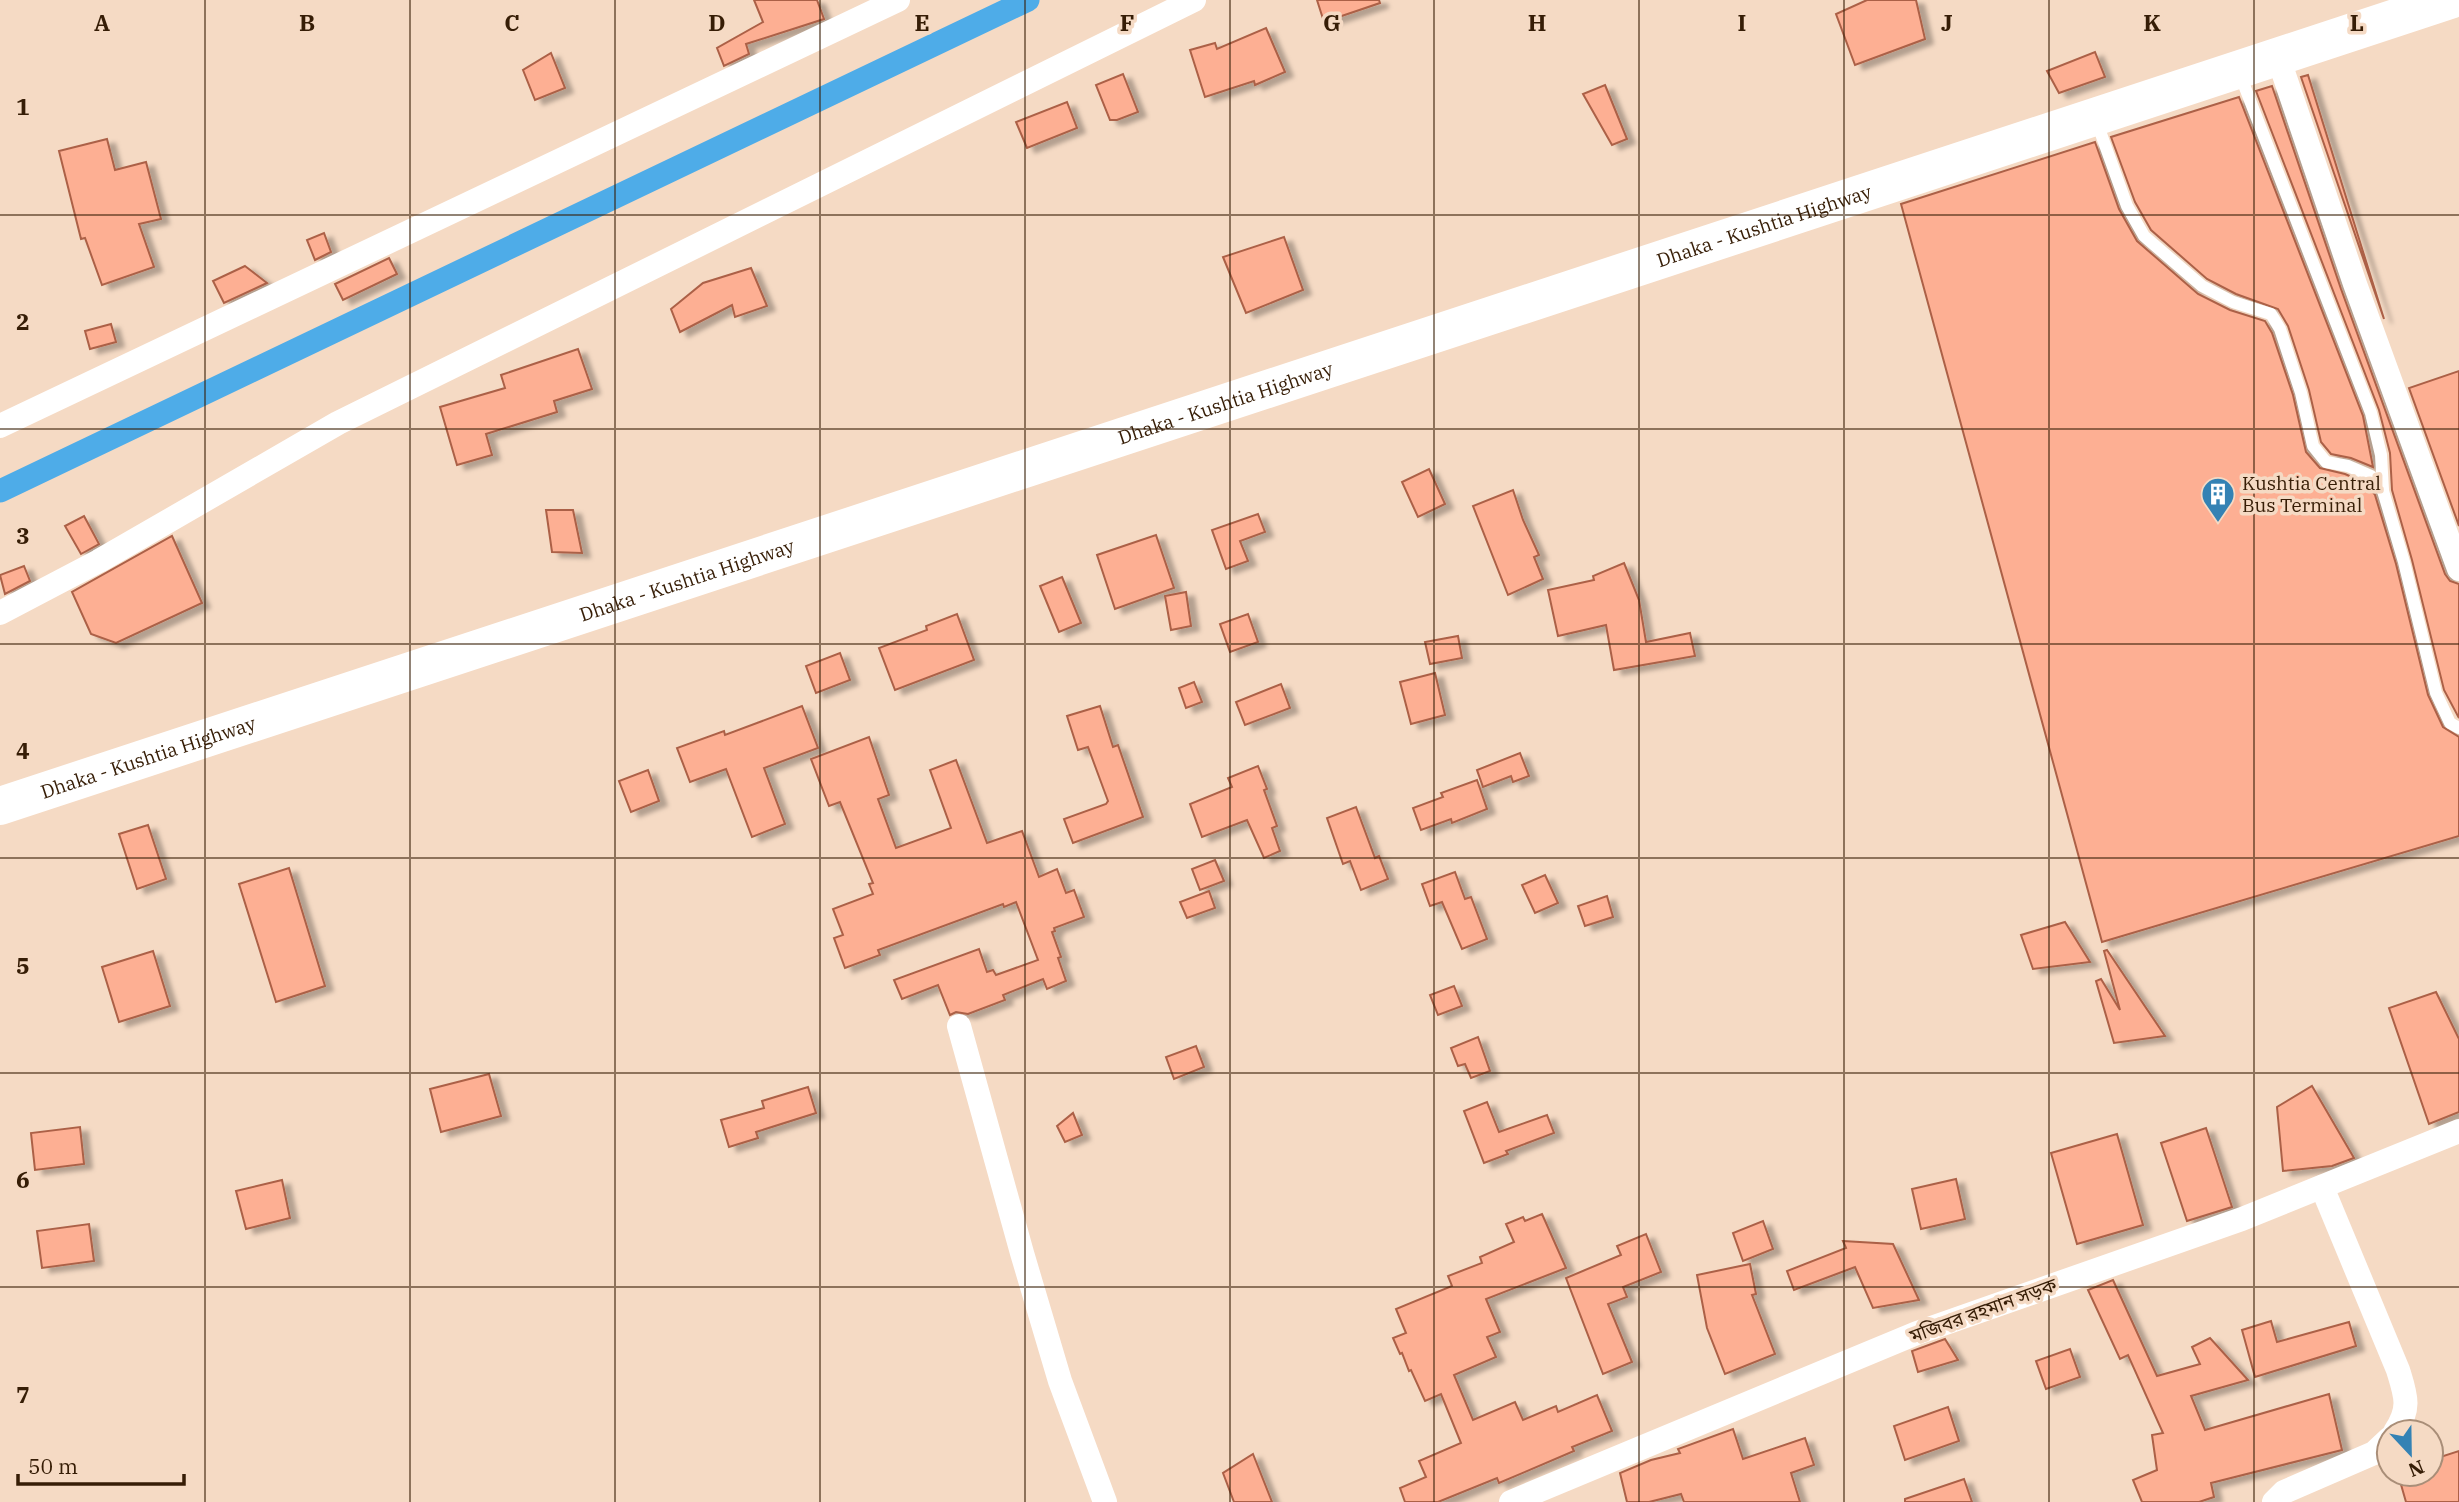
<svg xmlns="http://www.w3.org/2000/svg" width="2459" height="1502" font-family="'IBM Plex Serif','Noto Sans Bengali',serif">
<defs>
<filter id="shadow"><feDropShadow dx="8" dy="4.5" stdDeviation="2" flood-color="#0004"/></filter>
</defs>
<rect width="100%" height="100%" fill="#f5dac4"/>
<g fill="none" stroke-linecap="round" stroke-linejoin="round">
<path stroke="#4eace8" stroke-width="23" d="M 0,491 L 1028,0"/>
</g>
<g fill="#fdaf93" stroke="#ac6147" stroke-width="2" filter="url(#shadow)">
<path d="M 754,0 L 817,0 L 824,19 L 746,44 L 749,54 L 724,66 L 717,48 L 763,22 Z"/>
<path d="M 1317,0 L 1379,0 L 1380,3 L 1324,22 Z"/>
<path d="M 1867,0 L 1916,0 L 1925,39 L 1855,65 L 1836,14 Z"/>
<path d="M 1266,28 L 1285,72 L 1255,85 L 1254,81 L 1205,97 L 1190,50 L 1215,43 L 1217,49 Z"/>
<path d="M 2095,52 L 2105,77 L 2059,93 L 2047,71 Z"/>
<path d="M 551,53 L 565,88 L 535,100 L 523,70 Z"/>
<path d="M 1123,74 L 1138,112 L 1117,120 L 1110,120 L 1096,85 Z"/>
<path d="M 2308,75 L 2384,319 L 2301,77 Z"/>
<path d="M 1605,85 L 1627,139 L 1612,145 L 1583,94 Z"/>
<path d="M 2272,86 L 2341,289 L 2445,574 L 2450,581 L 2459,584 L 2459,718 L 2444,690 L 2412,560 L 2392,490 L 2390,453 L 2379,410 L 2256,91 Z"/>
<path d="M 2239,97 L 2363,416 L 2373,467 L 2351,458 L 2331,454 L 2321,442 L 2309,390 L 2288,326 L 2278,309 L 2236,294 L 2207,279 L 2151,230 L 2135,202 L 2111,137 Z"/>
<path d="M 1067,102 L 1077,128 L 1027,148 L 1016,122 Z"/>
<path d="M 107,139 L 115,170 L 146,162 L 161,219 L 139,224 L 154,267 L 102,285 L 85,238 L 81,239 L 59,151 Z"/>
<path d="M 2095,142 L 2119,209 L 2137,241 L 2198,294 L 2230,310 L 2265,321 L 2272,333 L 2293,395 L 2306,452 L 2320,468 L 2345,474 L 2366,483 L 2375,495 L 2396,564 L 2428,695 L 2443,727 L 2459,737 L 2459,836 L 2102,942 L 1901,204 Z"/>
<path d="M 324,233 L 331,252 L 315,260 L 307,240 Z"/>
<path d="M 1284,237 L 1303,290 L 1246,313 L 1223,257 Z"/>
<path d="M 389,258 L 397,274 L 343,300 L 335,284 Z"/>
<path d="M 245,266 L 267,283 L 224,303 L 213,281 Z"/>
<path d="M 751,268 L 767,306 L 735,317 L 732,305 L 680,332 L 671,309 L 703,283 Z"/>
<path d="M 111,324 L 116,342 L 90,349 L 85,331 Z"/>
<path d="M 578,349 L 592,389 L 554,401 L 557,412 L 486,434 L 492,455 L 457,465 L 440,407 L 505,388 L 501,375 Z"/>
<path d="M 2459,371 L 2459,526 L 2409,388 Z"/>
<path d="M 1429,469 L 1445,504 L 1418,517 L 1402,482 Z"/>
<path d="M 1513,490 L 1523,520 L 1539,555 L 1534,557 L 1543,579 L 1508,595 L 1473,506 Z"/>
<path d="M 546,510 L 573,510 L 582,553 L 552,552 Z"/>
<path d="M 1258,514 L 1265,532 L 1240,541 L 1248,561 L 1226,569 L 1212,530 Z"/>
<path d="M 84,516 L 99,544 L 81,554 L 65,526 Z"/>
<path d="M 1156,535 L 1174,588 L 1115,609 L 1097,555 Z"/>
<path d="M 172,536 L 202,603 L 116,643 L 91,634 L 72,592 Z"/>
<path d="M 1624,563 L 1639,600 L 1646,642 L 1690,633 L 1695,656 L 1614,670 L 1606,625 L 1558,636 L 1548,590 L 1594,580 L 1593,576 Z"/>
<path d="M 24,566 L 30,581 L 5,594 L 0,575 Z"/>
<path d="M 1062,577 L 1081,623 L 1059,632 L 1040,586 Z"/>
<path d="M 1186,592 L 1191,626 L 1171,630 L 1165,596 Z"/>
<path d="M 957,614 L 974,660 L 895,690 L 879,648 L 927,630 L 926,626 Z"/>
<path d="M 1248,614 L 1258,642 L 1230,652 L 1220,624 Z"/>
<path d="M 1458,636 L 1462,658 L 1430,664 L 1425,642 Z"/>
<path d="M 840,653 L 850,680 L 816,693 L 806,666 Z"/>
<path d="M 1435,673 L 1445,715 L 1411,724 L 1400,682 Z"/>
<path d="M 1194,682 L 1202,702 L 1186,708 L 1179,688 Z"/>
<path d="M 1281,684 L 1290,708 L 1245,725 L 1236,702 Z"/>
<path d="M 802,706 L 818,748 L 764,768 L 785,824 L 752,837 L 726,769 L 690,782 L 677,748 L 724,731 L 725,735 Z"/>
<path d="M 1100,706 L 1113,747 L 1118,745 L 1143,817 L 1073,843 L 1064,819 L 1106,804 L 1108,801 L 1088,747 L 1078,750 L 1067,716 Z"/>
<path d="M 869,737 L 889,795 L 878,799 L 896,848 L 951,828 L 930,770 L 956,760 L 987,843 L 1022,831 L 1039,877 L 1057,869 L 1066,893 L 1074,890 L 1084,917 L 1054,928 L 1055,931 L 1052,932 L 1061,957 L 1058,958 L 1066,981 L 1047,989 L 1043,979 L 1003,995 L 1005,1000 L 968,1014 L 956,1012 L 950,1015 L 938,985 L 902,999 L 894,980 L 979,949 L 987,972 L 993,970 L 996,975 L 1038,960 L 1016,902 L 1004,907 L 1003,904 L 878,950 L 880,955 L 845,968 L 834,938 L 843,935 L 833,909 L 873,894 L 869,884 L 873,883 L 840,802 L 829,806 L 811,759 Z"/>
<path d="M 1520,753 L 1529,776 L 1513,782 L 1511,776 L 1483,787 L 1477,770 Z"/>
<path d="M 1258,766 L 1267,789 L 1264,790 L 1277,826 L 1272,828 L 1280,851 L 1264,858 L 1247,820 L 1202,837 L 1190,804 L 1232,787 L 1228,778 Z"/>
<path d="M 648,770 L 659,801 L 631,812 L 619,781 Z"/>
<path d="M 1477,780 L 1487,809 L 1452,823 L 1451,819 L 1421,830 L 1413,808 L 1443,797 L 1441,793 Z"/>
<path d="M 1356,807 L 1375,858 L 1379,856 L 1388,879 L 1361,890 L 1350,861 L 1343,864 L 1327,818 Z"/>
<path d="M 148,825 L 166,879 L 137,889 L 119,834 Z"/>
<path d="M 1215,860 L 1224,881 L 1200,890 L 1192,869 Z"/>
<path d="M 289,868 L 325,986 L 276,1002 L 239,884 Z"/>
<path d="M 1455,872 L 1465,899 L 1471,897 L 1487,939 L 1462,949 L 1442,902 L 1430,906 L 1422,884 Z"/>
<path d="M 1545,875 L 1558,903 L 1535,913 L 1522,885 Z"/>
<path d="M 1209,891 L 1215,908 L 1187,918 L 1180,902 Z"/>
<path d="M 1607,896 L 1613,917 L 1585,926 L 1578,906 Z"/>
<path d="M 2065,922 L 2090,962 L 2033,969 L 2021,935 Z"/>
<path d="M 2107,950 L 2165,1036 L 2114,1043 L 2096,981 L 2101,979 L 2120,1010 L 2104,951 Z"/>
<path d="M 153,951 L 170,1006 L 119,1022 L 102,967 Z"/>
<path d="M 1454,986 L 1462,1006 L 1438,1015 L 1430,995 Z"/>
<path d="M 2436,992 L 2459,1039 L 2459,1112 L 2429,1124 L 2389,1008 Z"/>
<path d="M 1478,1037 L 1490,1071 L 1471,1078 L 1465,1064 L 1458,1066 L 1451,1048 Z"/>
<path d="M 1196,1046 L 1204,1067 L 1174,1079 L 1166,1057 Z"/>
<path d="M 489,1074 L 501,1116 L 441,1132 L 430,1089 Z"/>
<path d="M 2312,1086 L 2354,1158 L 2332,1166 L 2283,1171 L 2277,1107 Z"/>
<path d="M 808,1087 L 816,1113 L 756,1132 L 758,1138 L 729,1147 L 721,1120 L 764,1108 L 762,1101 Z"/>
<path d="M 1487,1102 L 1499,1132 L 1547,1115 L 1554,1133 L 1506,1151 L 1508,1154 L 1484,1163 L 1464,1111 Z"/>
<path d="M 1073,1113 L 1082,1135 L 1065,1142 L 1057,1126 Z"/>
<path d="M 80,1127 L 84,1164 L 35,1170 L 31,1133 Z"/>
<path d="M 2206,1128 L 2232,1207 L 2187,1221 L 2161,1143 Z"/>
<path d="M 2117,1134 L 2143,1225 L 2077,1244 L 2051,1153 Z"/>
<path d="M 1956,1179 L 1965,1219 L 1921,1229 L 1912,1189 Z"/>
<path d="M 282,1180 L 290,1218 L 246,1229 L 236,1191 Z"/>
<path d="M 1542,1214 L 1566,1268 L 1486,1299 L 1500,1332 L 1487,1337 L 1496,1357 L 1454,1375 L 1473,1420 L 1515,1402 L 1523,1420 L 1556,1406 L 1558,1412 L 1597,1395 L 1612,1431 L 1572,1447 L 1574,1451 L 1499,1483 L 1497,1478 L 1438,1502 L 1405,1502 L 1400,1488 L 1426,1477 L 1419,1461 L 1461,1443 L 1441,1394 L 1425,1401 L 1411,1370 L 1409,1371 L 1402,1353 L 1400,1354 L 1393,1338 L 1406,1333 L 1396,1309 L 1452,1286 L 1448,1276 L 1482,1263 L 1480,1257 L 1514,1242 L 1506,1224 L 1523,1217 L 1525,1221 Z"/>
<path d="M 1763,1221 L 1773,1249 L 1743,1261 L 1733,1233 Z"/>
<path d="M 89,1224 L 94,1261 L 42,1268 L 37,1231 Z"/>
<path d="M 1646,1234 L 1661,1272 L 1623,1287 L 1627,1297 L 1608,1304 L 1632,1362 L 1603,1374 L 1566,1278 L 1621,1255 L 1617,1246 Z"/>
<path d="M 1843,1241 L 1893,1244 L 1919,1300 L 1873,1308 L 1855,1267 L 1794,1290 L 1787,1271 L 1846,1248 Z"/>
<path d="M 1750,1264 L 1756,1294 L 1752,1295 L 1775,1354 L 1725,1374 L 1707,1328 L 1697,1275 Z"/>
<path d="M 2113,1280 L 2157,1376 L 2200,1364 L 2192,1347 L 2210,1338 L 2248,1380 L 2191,1396 L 2205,1430 L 2329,1394 L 2342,1450 L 2211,1483 L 2214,1497 L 2199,1502 L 2142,1502 L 2133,1480 L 2157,1470 L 2152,1435 L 2163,1433 L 2128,1355 L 2120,1359 L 2088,1290 Z"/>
<path d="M 2271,1321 L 2277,1342 L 2349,1322 L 2356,1346 L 2255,1377 L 2242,1330 Z"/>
<path d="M 1945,1339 L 1958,1360 L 1918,1372 L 1912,1351 Z"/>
<path d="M 2070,1349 L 2080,1377 L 2046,1389 L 2036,1361 Z"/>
<path d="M 1948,1407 L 1959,1441 L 1905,1460 L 1894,1426 Z"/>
<path d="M 1733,1429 L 1743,1459 L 1805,1438 L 1814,1465 L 1791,1473 L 1800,1502 L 1684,1502 L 1681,1494 L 1649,1502 L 1627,1502 L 1620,1473 L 1651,1460 L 1680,1453 L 1678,1449 Z"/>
<path d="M 2459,1451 L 2459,1502 L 2406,1502 L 2398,1474 L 2431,1474 L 2431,1460 Z"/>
<path d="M 1253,1454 L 1272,1502 L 1234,1502 L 1223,1473 Z"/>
<path d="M 1964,1479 L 1972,1502 L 1905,1502 L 1905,1499 Z"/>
</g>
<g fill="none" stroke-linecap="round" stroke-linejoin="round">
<g stroke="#fff" stroke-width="12">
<path d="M 2239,72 L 2371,413 L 2381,455 L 2383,490"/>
<path d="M 2096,120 L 2127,206 L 2144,236 L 2202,286 L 2233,302 L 2271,314 L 2280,329 L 2301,393 L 2313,446 L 2326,462 L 2348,466 L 2371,476 L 2383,491 L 2404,562 L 2436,693 L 2450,723 L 2459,728"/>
</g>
<g stroke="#fff" stroke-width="24">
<path d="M 2278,57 L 2355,284 L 2459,569"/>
<path d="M 0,426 L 898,0"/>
<path d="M 0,613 L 99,561 L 338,423 L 1194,0"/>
<path d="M 959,1026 L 1022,1253 L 1060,1381 L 1105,1502"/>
<path d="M 2322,1187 L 2398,1370 C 2406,1396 2411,1408 2395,1432"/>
<path d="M 1511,1502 L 1917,1333 L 2242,1219 L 2459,1131"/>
<path d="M 2274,1502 L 2284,1492 L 2374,1453 L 2389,1439"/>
</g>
<path stroke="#fff" stroke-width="38" id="s1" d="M 0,806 L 2450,0"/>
</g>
<path fill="none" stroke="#361d06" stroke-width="2" stroke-opacity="0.55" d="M 205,0 L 205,1502M 410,0 L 410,1502M 615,0 L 615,1502M 820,0 L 820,1502M 1025,0 L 1025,1502M 1230,0 L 1230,1502M 1434,0 L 1434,1502M 1639,0 L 1639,1502M 1844,0 L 1844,1502M 2049,0 L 2049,1502M 2254,0 L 2254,1502M 0,215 L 2459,215M 0,429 L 2459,429M 0,644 L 2459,644M 0,858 L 2459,858M 0,1073 L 2459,1073M 0,1287 L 2459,1287"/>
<defs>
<symbol id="building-pin" viewBox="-11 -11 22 30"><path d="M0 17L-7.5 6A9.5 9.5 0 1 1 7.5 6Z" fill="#3482b4" stroke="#f5dac4"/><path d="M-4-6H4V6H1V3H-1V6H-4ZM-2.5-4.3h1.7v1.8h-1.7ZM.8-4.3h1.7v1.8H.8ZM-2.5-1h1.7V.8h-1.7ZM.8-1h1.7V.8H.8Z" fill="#fff"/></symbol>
</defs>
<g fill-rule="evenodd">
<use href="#building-pin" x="2199" y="475" width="38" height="52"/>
</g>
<g text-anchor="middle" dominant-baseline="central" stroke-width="7" stroke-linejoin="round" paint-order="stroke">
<g font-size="19" fill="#361d06" stroke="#f5dac4">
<text stroke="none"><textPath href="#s1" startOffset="1857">Dhaka - Kushtia Highway</textPath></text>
<text stroke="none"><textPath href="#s1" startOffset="1290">Dhaka - Kushtia Highway</textPath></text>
<text stroke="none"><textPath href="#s1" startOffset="723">Dhaka - Kushtia Highway</textPath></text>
<text stroke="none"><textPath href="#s1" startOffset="156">Dhaka - Kushtia Highway</textPath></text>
<text transform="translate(1983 1310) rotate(-20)">মজিবর রহমান সড়ক</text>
</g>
<g font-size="19" fill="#361d06" stroke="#f5dac4" text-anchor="start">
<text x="2242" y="483">Kushtia Central<tspan x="2242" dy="22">Bus Terminal</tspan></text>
</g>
</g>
<g font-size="23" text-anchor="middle" font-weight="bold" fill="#361d06" stroke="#f5dac4" stroke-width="7" stroke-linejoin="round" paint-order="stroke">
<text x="102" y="31">A</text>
<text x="307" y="31">B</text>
<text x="512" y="31">C</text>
<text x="717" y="31">D</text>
<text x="922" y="31">E</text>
<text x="1127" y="31">F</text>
<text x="1332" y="31">G</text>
<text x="1537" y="31">H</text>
<text x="1742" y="31">I</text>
<text x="1947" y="31">J</text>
<text x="2152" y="31">K</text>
<text x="2357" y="31">L</text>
<text x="23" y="115">1</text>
<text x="23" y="330">2</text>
<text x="23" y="544">3</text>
<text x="23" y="759">4</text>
<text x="23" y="974">5</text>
<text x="23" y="1188">6</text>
<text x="23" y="1403">7</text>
</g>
<g transform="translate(2410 1453) rotate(158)"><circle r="33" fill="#f5dac4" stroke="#a98e78" stroke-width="2"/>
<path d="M0-5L12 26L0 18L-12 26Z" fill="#3482b4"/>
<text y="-10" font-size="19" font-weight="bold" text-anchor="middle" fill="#361d06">N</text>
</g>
<path d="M18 1474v10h166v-10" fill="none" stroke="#361d06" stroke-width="3.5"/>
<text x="28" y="1474" font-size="21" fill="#361d06" stroke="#f5dac4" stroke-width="5" paint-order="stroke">50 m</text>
</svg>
